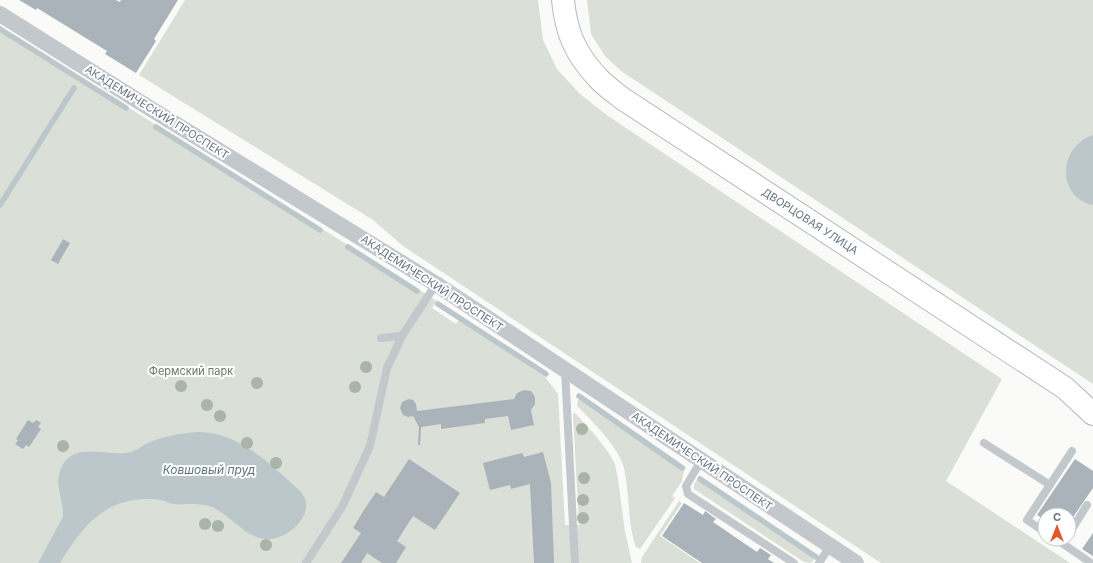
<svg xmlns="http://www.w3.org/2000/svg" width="1093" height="563" font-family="Inter,sans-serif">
<rect width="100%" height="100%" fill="#fafaf8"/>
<g fill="#dadfd7">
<path d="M 185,0 L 538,0 L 543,40 L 557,69 L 580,94 L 608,116 L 1002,379 L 946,481 L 1070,563 L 881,563 L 403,246 L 373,220 L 139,75 Z"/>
<path d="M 587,0 L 1093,0 L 1093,384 L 621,71 L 605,56 L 591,34 Z"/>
<path d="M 0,27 L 437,301 L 432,308 L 456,324 L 459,320 L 545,377 L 558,394 L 565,525 L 579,525 L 573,414 L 575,413 L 596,436 L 610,455 L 615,464 L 618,479 L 625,532 L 632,563 L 0,563 Z"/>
<path d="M 582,395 L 686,467 L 684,471 L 682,481 L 672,496 L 675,498 L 640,549 L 636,547 C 627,522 630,494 624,468 C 618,446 593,422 577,406 L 578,400 Z"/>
<path d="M 700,476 L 818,555 L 811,563 L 804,562 L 694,489 L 694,484 Z"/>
<path d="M 679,501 L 682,503 L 660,536 L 700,563 L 641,563 L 642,557 Z"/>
</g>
<g fill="#bbc7cb">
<path d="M 1093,135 L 1093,205 C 1057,198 1057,147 1093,135 Z"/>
<path d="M 198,432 C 239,432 270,464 299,490 C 302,494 306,498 306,503 C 308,522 283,541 265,539 C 245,537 232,517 214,508 C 201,502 189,505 175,504 C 170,504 166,501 161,500 C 157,499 153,499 149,499 C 104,498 81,528 60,563 L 38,563 L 63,517 C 64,498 53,485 62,466 C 76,440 110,458 131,452 C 137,450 144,445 150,442 C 166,436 181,433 198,432 Z"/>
</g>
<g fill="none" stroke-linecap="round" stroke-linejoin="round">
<g stroke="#bbc7cb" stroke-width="5.5">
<path d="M 0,29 L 126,108"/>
<path d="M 156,127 L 320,230"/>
<path d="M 0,205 L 74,88"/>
<path d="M 348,247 L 417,291"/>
<path d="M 438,304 L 546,374"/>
<path d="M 579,396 L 682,468"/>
<path d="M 700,479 L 816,557"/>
</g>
</g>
<g fill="#aab3b9">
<path d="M 19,0 L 116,0 L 120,2 L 121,0 L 178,0 L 154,39 L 156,41 L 136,73 L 105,54 L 107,51 L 37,8 L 36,10 Z"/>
<path d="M 63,239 L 70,243 L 58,264 L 51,260 Z"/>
<path d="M 524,390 L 531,391 L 535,397 L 535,404 L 531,410 L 534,425 L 511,430 L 508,416 L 485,419 L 485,423 L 441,429 L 441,424 L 421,427 L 420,445 L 418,445 L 419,427 L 413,416 L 408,417 L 403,415 L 400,408 L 402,402 L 409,399 L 413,400 L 416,404 L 417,411 L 514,399 L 517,393 Z"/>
<path d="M 28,420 L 33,423 L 36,420 L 41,423 L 38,427 L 41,429 L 29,447 L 26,445 L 23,449 L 15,444 L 18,440 L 16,439 Z"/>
<path d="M 543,452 L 551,483 L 554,563 L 534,563 L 530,484 L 511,489 L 510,485 L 490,490 L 483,463 L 522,453 L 524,457 Z"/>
<path d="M 409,459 L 460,493 L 435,530 L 413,516 L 397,541 L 406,547 L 396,563 L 382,563 L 367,553 L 361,563 L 341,563 L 361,533 L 353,528 L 364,510 L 376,492 L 384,497 Z"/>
<path d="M 1075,459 L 1093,471 L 1093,488 L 1069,523 L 1069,515 L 1045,515 L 1045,520 L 1037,515 Z"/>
<path d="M 684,503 L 703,515 L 705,511 L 716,519 L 713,522 L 757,552 L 760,548 L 771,555 L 768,559 L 774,563 L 702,563 L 662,536 Z"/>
<path d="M 1093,533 L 1093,556 L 1082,549 Z"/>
</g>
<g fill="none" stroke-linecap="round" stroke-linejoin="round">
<defs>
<path id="secondary" d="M 563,0 C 566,32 575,53 597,77 C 604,85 614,92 623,99 L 1065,388 L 1093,414"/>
</defs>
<use href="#secondary" stroke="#b3babf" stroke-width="24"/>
<g stroke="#c3c8cc" stroke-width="8">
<path d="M 381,338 L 402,336"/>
<path d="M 565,370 L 575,563"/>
<path d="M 984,443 L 1050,485"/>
<path d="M 701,461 L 686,486 L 688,494 L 794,563"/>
<path d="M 1045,532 L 1027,520 L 1072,451"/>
<path d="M 1069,534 L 1087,505"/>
<path d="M 1056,539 L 1091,563"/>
<path d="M 306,563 L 342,507 L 370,446 L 387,368 L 402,336 L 436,284"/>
<path d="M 819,563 L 830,546"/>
</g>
<path stroke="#c3c8cc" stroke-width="16" d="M 0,14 L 151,109 L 436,284 L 856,563"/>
<use href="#secondary" stroke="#fff" stroke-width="22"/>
</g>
<g fill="#aab4a7">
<circle cx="366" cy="367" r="6"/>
<circle cx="257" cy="383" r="6"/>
<circle cx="181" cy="386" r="6"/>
<circle cx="355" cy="387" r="6"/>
<circle cx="207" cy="405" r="6"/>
<circle cx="220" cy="416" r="6"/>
<circle cx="582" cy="429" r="6"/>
<circle cx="247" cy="443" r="6"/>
<circle cx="63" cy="446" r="6"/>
<circle cx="276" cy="463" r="6"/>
<circle cx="584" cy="478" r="6"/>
<circle cx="583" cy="500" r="6"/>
<circle cx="583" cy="518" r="6"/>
<circle cx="205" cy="524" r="6"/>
<circle cx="218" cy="526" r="6"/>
<circle cx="266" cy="545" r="6"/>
</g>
<g text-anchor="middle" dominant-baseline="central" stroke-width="4" stroke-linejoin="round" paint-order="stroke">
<g font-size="11" fill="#657683" stroke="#fff">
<text transform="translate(157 112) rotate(32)">АКАДЕМИЧЕСКИЙ ПРОСПЕКТ</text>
<text transform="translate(810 221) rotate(33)">ДВОРЦОВАЯ УЛИЦА</text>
<text transform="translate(432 283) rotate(33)">АКАДЕМИЧЕСКИЙ ПРОСПЕКТ</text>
<text transform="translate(702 461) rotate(34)">АКАДЕМИЧЕСКИЙ ПРОСПЕКТ</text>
</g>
<g font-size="11" fill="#687a64" stroke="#fff">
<text x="191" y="371">Фермский парк</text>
</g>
<g font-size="12" font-style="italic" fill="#60757c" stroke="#fff">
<text x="209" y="469">Ковшовый пруд</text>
</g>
</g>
<g transform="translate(1057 527)"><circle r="19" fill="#ffffff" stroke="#c1c8cd"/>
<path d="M0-3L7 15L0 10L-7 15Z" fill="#e4572e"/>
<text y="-6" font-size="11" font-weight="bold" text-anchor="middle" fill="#657683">С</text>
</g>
</svg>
